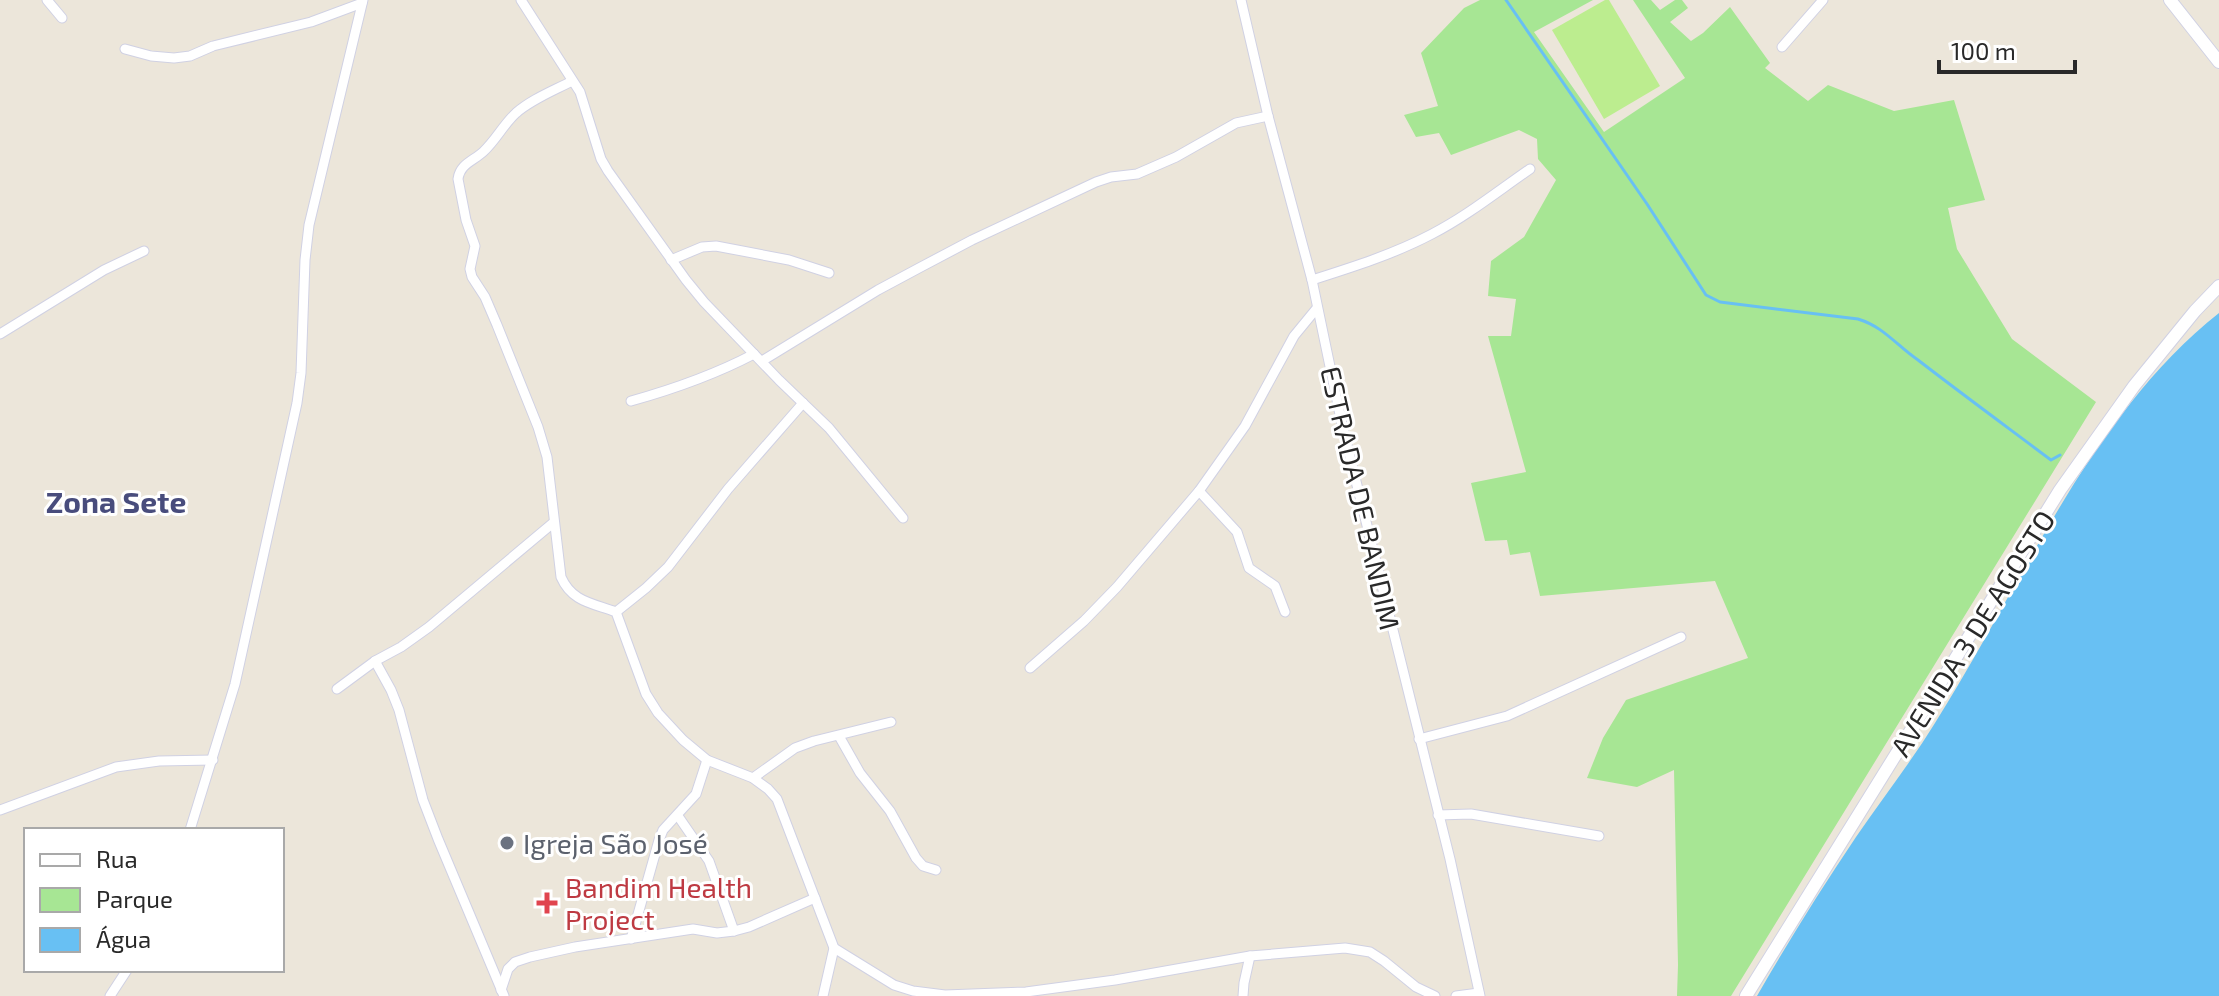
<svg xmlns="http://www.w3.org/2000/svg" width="2219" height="996" font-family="'Exo 2',sans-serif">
<rect width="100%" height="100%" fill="#ece6da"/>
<path fill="#a7e694" d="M 1480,0 L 1593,0 L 1534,32 L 1604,132 L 1685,78 L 1633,0 L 1651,0 L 1660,10 L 1675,0 L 1682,0 L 1688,8 L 1670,22 L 1691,41 L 1703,33 L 1730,7 L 1770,63 L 1765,68 L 1808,101 L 1828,85 L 1894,111 L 1954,100 L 1985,200 L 1948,208 L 1957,249 L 2012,339 L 2096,402 L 1731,996 L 1677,996 L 1678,965 L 1674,770 L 1637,787 L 1587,778 L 1603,738 L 1626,700 L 1748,658 L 1715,581 L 1540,596 L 1530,552 L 1510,555 L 1507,540 L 1485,541 L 1471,483 L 1526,472 L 1488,336 L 1511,336 L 1516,299 L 1488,296 L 1491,261 L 1524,237 L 1556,180 L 1538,159 L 1537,139 L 1519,130 L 1451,155 L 1439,133 L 1416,137 L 1404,115 L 1438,106 L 1421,53 L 1464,8 Z"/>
<path fill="#bced8f" d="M 1605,0 L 1609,0 L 1660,86 L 1604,119 L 1552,30 Z"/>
<path fill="#68c0f3" d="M 2219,313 L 2219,996 L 1757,996 C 1788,942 1821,889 1856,837 C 1882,799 1911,762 1935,723 C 2022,586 2089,416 2219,313 Z"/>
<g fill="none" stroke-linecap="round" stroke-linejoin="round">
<path stroke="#68c0f3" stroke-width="3" d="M 1506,0 L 1647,204 L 1706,295 L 1720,302 L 1858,319 C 1884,327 1896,345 1918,360 C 1962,394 2007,427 2051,460 L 2060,455"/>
<defs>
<g id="street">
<path d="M 47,0 L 62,18"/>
<path d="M 521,0 L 580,92 L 601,159 L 608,171 L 686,280 L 704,302 L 779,380 L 829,428 L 903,518"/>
<path d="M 1241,0 L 1268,116 L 1312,280 L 1343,429 L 1450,859 L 1480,996"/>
<path d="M 1782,47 L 1823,0"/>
<path d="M 125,49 L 151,56 L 174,58 L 190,56 L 213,46 L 311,22 L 362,3"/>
<path d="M 572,81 C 553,91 532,99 516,113 C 503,125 496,140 483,152 C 473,161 460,164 458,179 L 466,220 L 475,246 L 470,269 L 472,277 L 485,297 L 497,325 L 538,427 L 547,457 L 561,577 C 572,602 592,603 616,612 L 646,694 L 658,713 L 683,740 L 707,760 L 753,778 L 768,789 L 777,799 L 834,948 L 894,985 L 913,991 L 945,995 L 1026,992 L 1115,980 L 1250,956 L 1345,948 L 1370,952 L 1384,961 L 1416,987 L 1435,996"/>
<path d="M 671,260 L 702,247 L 716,246 L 789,260 L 829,273"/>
<path d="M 1312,280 C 1353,267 1394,254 1432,234 C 1467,216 1498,191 1530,169"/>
<path d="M 0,334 L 104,270 L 144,251"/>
<path d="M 762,361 L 878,290 L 919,268 L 972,240 L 1096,182 L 1111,177 L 1137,174 L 1176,157 L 1236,123 L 1268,116"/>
<path d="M 631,401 C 674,389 714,375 754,354"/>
<path d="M 1199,491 L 1237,532 L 1249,568 L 1275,586 L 1285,612"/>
<path d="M 616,612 L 646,588 L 668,567 L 728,489 L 803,403"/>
<path d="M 375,661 L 391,690 L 399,710 L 423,800 L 438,839 L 504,996"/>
<path d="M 1030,668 L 1084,621 L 1117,587 L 1199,491 L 1245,426 L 1294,336 L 1317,308"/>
<path d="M 337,689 L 375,661 L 401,647 L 429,627 L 553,523"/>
<path d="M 839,736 L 860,773 L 890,811 L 916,858 L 923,866 L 936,870"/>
<path d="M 1419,739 L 1507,716 L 1681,637"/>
<path d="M 753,778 L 795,748 L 814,741 L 891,722"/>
<path d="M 0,810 L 116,767 L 159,761 L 213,760"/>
<path d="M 1438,815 L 1471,814 L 1599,836"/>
<path d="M 678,816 L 709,861 L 734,931"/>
<path d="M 190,830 L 235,684 L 297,403 L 301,373 L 305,260 L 309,225 L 363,0"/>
<path d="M 631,939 L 659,840 L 663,830 L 696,794 L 707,760"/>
<path d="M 501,990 L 508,969 L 515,962 L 530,957 L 575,947 L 693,929 L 717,933 L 734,931 L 749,927 L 815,898"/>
<path d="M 110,996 L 127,970"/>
<path d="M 823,996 L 834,948"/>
<path d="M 1243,996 L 1244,983 L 1250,956"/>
<path d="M 1456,996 L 1479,993"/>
</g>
<g id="secondary">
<path d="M 2170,0 L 2219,62"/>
<path d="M 1746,996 L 2060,490 L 2134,386 L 2195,311 L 2219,286"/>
</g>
</defs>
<use href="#street" stroke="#d0d1e3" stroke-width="11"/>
<use href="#secondary" stroke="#d0d1e3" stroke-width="14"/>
<use href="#street" stroke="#fff" stroke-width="9"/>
<use href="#secondary" stroke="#fff" stroke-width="12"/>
</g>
<circle fill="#6b7280" stroke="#fff" stroke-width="3" cx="507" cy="843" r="8"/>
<path fill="#e0444e" stroke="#fff" stroke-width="3" d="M543 891h8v8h8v8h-8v8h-8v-8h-8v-8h8z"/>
<g text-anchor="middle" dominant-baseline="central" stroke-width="6" stroke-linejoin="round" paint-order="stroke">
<g font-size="28" fill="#292929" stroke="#fff">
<text transform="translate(1361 498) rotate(77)">ESTRADA DE BANDIM</text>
<text transform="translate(1972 633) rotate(-58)">AVENIDA 3 DE AGOSTO</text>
</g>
<g font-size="28" fill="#5b616d" stroke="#fff" text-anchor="start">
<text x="523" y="843">Igreja São José</text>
</g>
<g font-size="28" fill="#be3a42" stroke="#fff" text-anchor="start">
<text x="565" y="887">Bandim Health<tspan x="565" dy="32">Project</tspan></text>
</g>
<g font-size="30" font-weight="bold" fill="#484c7c" stroke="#fff">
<text x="116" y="501">Zona Sete</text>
</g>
</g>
<rect x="24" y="828" width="260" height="144" fill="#ffffff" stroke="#a9a9a9" stroke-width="2"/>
<rect x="40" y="854" width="40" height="12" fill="#ffffff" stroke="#a9a9a9" stroke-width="2"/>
<text x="96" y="868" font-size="24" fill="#292929">Rua</text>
<rect x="40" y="888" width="40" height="24" fill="#a7e694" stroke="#a9a9a9" stroke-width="2"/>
<text x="96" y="908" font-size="24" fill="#292929">Parque</text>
<rect x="40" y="928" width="40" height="24" fill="#68c0f3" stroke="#a9a9a9" stroke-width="2"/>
<text x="96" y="948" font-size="24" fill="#292929">Água</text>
<path d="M1939 60v12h136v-12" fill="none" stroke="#292929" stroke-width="4"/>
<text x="1951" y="60" font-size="24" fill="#292929" stroke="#ffffff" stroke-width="6" paint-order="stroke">100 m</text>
</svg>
